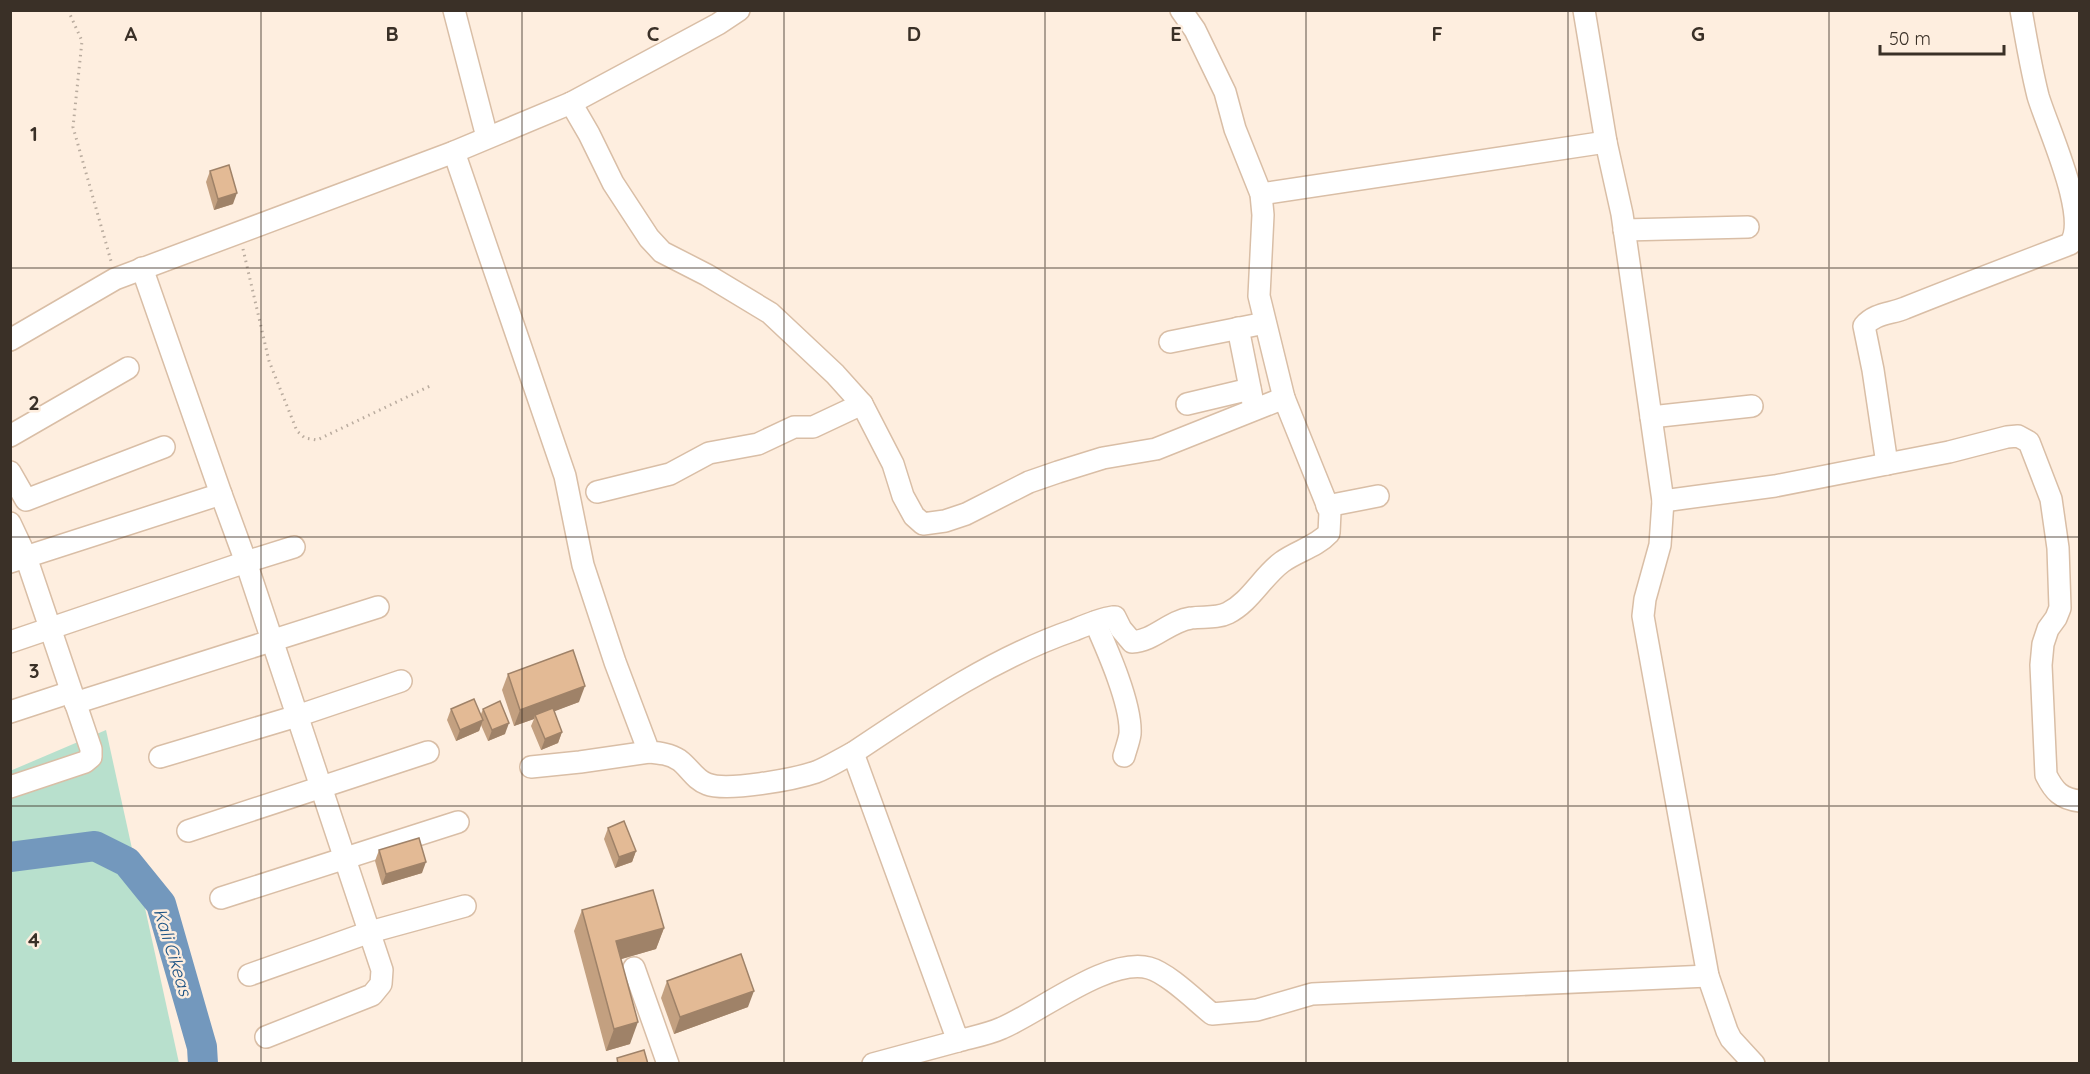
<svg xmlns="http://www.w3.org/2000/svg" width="2090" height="1074" font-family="Quicksand,sans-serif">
<rect width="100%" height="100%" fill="#feeedf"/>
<path fill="#b8e0cd" d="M 106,730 L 179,1063 L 11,1063 L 10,771 Z"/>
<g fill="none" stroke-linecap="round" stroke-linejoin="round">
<path stroke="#7398bd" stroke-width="30" d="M 10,857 L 95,846 L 127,862 L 161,904 L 202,1047 L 203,1064"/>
<defs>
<g id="minor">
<path d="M 454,10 L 487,137"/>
<path d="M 1584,10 L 1606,142 L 1622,214 L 1663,501 L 1660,545 L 1645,599 L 1643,616 L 1646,633 L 1708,976 L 1727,1031 L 1731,1039 L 1754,1064"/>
<path d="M 571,103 L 589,134 L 613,183 L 649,238 L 662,252 L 707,275 L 770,313 L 835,374 L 862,404 L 893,464 L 903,496 L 914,516 L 923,524 L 945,521 L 966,514 L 1029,482 L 1058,472 L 1103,458 L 1156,449 L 1284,398"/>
<path d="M 454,152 L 565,476 L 583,565 L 615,662 L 649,752 C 660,753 670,754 679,760 C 689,767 695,780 707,784 C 727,792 795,779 816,772 C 829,767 841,759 853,753 L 958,1041 C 973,1037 989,1034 1002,1028 C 1040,1012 1108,957 1149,968 C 1168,973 1197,1002 1212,1014 L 1257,1010 L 1312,994 L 1708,976"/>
<path d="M 1261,194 L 1606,142"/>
<path d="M 1624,230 L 1748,227"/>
<path d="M 142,268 L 221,494 L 246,562 L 382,970 L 381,984 L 372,995 L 266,1037"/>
<path d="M 1238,328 L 1253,403"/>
<path d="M 10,340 L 115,279 L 454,152 L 571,103 L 718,24 L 739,10"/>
<path d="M 1170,342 L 1265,323"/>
<path d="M 1187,404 L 1250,389"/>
<path d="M 1651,417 L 1752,406"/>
<path d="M 10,436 L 128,368"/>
<path d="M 1887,464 L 1949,452 L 2007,437 L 2018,436 L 2029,442 L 2051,499 L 2058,548 L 2060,608 L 2056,618 L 2048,629 L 2043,644 L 2041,665 L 2046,775 C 2054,791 2061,799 2080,801"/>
<path d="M 10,472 L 26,500 L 164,447"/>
<path d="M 597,492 L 670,474 L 709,453 L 758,444 L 794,427 L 813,427 L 862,404"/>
<path d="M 1663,501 L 1775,486 L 1887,464 L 1873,370 L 1864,326 C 1875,313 1891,314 1905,308 C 1960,286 2015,265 2070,244 C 2090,217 2047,127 2038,96 C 2031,68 2026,39 2021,10"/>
<path d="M 1327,506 L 1378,496"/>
<path d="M 10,523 L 26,557 L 91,749 L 91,757 L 85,762 L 10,787"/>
<path d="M 10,562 L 221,494"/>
<path d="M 1095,622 C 1107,649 1132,705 1130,734 C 1129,741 1126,749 1124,756"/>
<path d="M 10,642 L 246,562 L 294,547"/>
<path d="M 75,703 L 378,607"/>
<path d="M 10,712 L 71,692"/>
<path d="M 853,753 C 923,706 993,658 1074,630 C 1086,625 1100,619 1113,617 L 1115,617 L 1121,629 L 1132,642 C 1154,641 1169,621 1191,618 C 1203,616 1216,619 1228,613 C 1250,602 1262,577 1282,562 C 1297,551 1316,547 1329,533 L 1330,512 L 1284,398 L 1259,296 L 1263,215 L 1261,194 L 1235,129 L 1225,92 L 1195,30 L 1181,10"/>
<path d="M 160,757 L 297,716 L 401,681"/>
<path d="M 531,767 L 580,762 L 649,752"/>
<path d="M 188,831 L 428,752"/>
<path d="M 221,898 L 458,822"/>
<path d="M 634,968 L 668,1064"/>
<path d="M 249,975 L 370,932 L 465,906"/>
<path d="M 873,1064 L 958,1041"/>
</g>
</defs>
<use href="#minor" stroke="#d9bea6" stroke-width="24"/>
<g stroke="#baac9f" stroke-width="3" stroke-dasharray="1.5 4.5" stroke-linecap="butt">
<path d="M 68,10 L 82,41 L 73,127 L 111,261"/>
<path d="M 243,249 L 269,361 L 297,431 L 305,438 L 317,440 L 430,386"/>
</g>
<use href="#minor" stroke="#fff" stroke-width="21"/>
</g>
<g fill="#c3a080">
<path d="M 210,171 L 233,204 L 214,210 L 206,182 Z"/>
<path d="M 508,674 L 579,702 L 554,711 L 562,732 L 558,743 L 541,750 L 531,726 L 534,719 L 514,726 L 502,690 Z"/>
<path d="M 451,709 L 481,714 L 483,709 L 505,734 L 488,741 L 481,725 L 479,731 L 456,741 L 447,720 Z"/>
<path d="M 608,828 L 636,851 L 632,862 L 615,868 L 604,839 Z"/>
<path d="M 379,850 L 422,873 L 382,885 L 375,861 Z"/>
<path d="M 582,910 L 664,928 L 656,949 L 621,959 L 630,1044 L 606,1051 L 574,931 Z"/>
<path d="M 667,981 L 748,1007 L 674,1034 L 661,998 Z"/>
</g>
<g fill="#9f8268">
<path d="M 237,193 L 233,204 L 214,210 L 218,199 Z"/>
<path d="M 585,686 L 579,702 L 537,718 L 535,715 L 534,719 L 514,726 L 520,710 Z"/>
<path d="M 483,720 L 479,731 L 456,741 L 460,730 Z"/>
<path d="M 509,723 L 505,734 L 488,741 L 492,730 Z"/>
<path d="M 562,732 L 558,743 L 541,750 L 545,739 Z"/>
<path d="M 636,851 L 632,862 L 615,868 L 619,857 Z"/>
<path d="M 426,862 L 422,873 L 382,885 L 386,874 Z"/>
<path d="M 664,928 L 656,949 L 608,963 L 616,941 Z"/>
<path d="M 754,991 L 748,1007 L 674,1034 L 680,1017 Z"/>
<path d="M 638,1022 L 630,1044 L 606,1051 L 614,1029 Z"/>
</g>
<g fill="#e3ba95" stroke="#9f8268" stroke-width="1.5">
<path d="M 229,165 L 237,193 L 218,199 L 210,171 Z"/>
<path d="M 573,650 L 585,686 L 520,710 L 508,674 Z"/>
<path d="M 474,699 L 483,720 L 460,730 L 451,709 Z"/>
<path d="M 500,701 L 509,723 L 492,730 L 483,709 Z"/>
<path d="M 553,708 L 562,732 L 545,739 L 535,715 Z"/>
<path d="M 624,821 L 636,851 L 619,857 L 608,828 Z"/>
<path d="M 419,838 L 426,862 L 386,874 L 379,850 Z"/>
<path d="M 653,890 L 664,928 L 616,941 L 638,1022 L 614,1029 L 582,910 Z"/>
<path d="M 741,954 L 754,991 L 680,1017 L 667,981 Z"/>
<path d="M 644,1050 L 648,1064 L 618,1064 L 617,1058 Z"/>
</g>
<path fill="none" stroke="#3a3027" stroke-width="1.5" stroke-opacity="0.55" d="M 261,10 L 261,1064M 522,10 L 522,1064M 784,10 L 784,1064M 1045,10 L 1045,1064M 1306,10 L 1306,1064M 1568,10 L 1568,1064M 1829,10 L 1829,1064M 10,268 L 2080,268M 10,537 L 2080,537M 10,806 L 2080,806"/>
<g text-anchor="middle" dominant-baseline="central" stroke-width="5" stroke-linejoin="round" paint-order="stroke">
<g font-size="18" font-style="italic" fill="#1d5384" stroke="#feeedf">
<text transform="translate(173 952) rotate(73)">Kali Cikeas</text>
</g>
</g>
<g font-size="20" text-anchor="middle" font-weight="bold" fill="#3a3027" stroke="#feeedf" stroke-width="5" stroke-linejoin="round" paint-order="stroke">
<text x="131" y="41">A</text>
<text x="392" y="41">B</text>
<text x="653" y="41">C</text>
<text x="914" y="41">D</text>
<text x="1176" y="41">E</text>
<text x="1437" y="41">F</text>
<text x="1698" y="41">G</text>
<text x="34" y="141">1</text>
<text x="34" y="410">2</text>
<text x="34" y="678">3</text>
<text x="34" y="947">4</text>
</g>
<rect width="2090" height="1074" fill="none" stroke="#3a3027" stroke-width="24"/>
<path d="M1880 45v9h124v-9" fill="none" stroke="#3a3027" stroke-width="3"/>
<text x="1889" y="45" font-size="18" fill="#3a3027" stroke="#feeedf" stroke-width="4.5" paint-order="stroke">50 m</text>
</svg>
